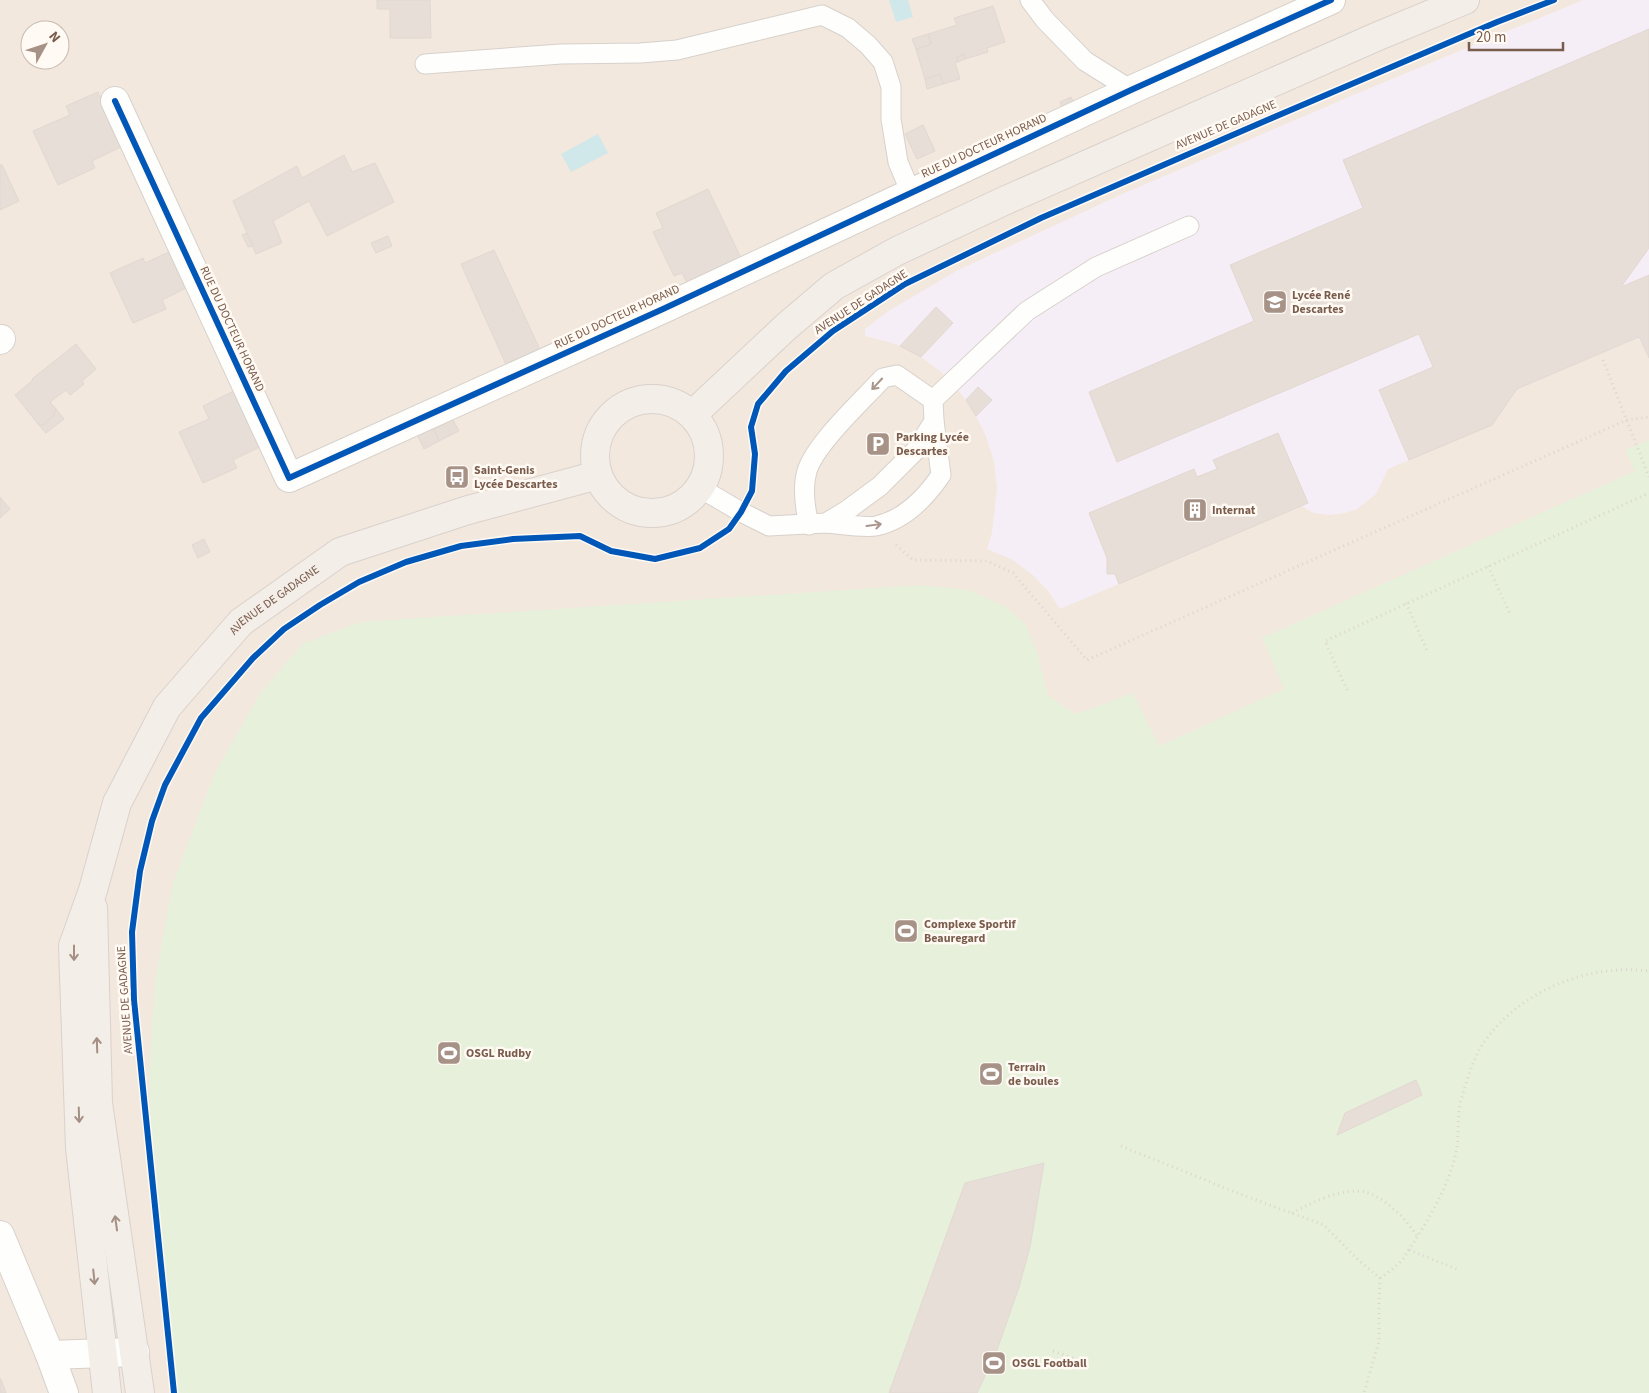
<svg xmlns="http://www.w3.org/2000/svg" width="1649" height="1393" font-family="'Source Sans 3',sans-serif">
<rect width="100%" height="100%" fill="#f9f5f0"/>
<path fill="#f2e8de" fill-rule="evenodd" d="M 0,0 L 1649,0 L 1649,1393 L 0,1393 ZM 30,30 L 60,30 L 60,60 L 30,60 Z"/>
<path fill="#f6eef6" d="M 1583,0 L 1649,0 L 1649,358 L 1638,338 L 1517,389 L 1492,425 L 1388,469 L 1376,494 L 1357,509 L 1345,513 L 1330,515 L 1314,513 L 1301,506 L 1060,609 L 1049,592 L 1034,576 L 1013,560 L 987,549 L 992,533 L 997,488 L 994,462 L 986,436 L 976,416 L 963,396 L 940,371 L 921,357 L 900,346 L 889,342 L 865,336 L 865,329 L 887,312 L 958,270 L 1118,196 L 1363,91 Z"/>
<path fill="#e7f0db" d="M 1649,440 L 1649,1393 L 177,1393 L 151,1128 L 149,1074 L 155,980 L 173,883 L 214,775 L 259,695 L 302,644 L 361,622 L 919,585 L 969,590 L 1006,607 L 1026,625 L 1037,652 L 1048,696 L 1076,714 L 1133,693 L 1159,746 L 1284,689 L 1262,638 L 1635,471 L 1625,450 Z"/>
<g fill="#d0e8ea">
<path d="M 889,0 L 908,0 L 913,17 L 896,22 Z"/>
<path d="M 598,134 L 608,153 L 571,172 L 561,154 Z"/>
</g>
<g fill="#e6ded7" stroke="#e2d8d2">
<path d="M 377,0 L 430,0 L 431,38 L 390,38 L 390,9 L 377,9 Z"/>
<path d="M 993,6 L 1005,42 L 987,48 L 988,52 L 965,59 L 964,54 L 957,57 L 958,62 L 955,62 L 960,79 L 943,84 L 940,74 L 925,79 L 916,49 L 931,44 L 928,34 L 957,25 L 954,18 Z"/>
<path d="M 1649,29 L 1649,248 L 1621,287 L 1649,275 L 1649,358 L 1639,337 L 1517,389 L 1492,425 L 1409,460 L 1379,390 L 1433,367 L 1419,334 L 1117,462 L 1089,392 L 1254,321 L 1230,265 L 1363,208 L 1343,160 Z"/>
<path d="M 928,34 L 931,44 L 916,49 L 912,39 Z"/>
<path d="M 964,54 L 965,59 L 958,62 L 957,57 Z"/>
<path d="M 940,74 L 943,84 L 927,89 L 925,79 Z"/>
<path d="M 98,92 L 123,146 L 92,161 L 95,168 L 58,185 L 33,131 L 70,115 L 66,106 Z"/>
<path d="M 1071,97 L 1076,107 L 1064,113 L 1060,102 Z"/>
<path d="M 923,125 L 935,151 L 917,159 L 905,134 Z"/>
<path d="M 344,155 L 352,172 L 375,163 L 394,202 L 327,236 L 309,201 L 273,221 L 282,243 L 256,254 L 233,201 L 297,166 L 302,178 Z"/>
<path d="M 0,165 L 2,165 L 19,201 L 0,210 Z"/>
<path d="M 708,189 L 743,262 L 689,287 L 682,273 L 674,276 L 653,232 L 663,228 L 656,213 Z"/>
<path d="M 247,233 L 253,246 L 248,247 L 242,235 Z"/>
<path d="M 388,236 L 392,246 L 376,253 L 371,243 Z"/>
<path d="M 494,250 L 542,354 L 508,369 L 461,264 Z"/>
<path d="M 171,251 L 188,287 L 162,300 L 166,309 L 133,323 L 110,273 L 143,258 L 145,263 Z"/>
<path d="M 936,307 L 953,323 L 921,357 L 900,346 Z"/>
<path d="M 76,344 L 96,369 L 82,381 L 84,384 L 70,395 L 66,390 L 50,402 L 56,409 L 53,416 L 43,425 L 38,424 L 15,395 L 33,380 L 32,379 Z"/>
<path d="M 978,387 L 992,400 L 976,416 L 966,400 Z"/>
<path d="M 234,391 L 260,447 L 233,460 L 237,468 L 203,483 L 179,432 L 209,419 L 203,406 Z"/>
<path d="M 56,409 L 64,419 L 46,433 L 38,424 L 43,425 L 53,416 Z"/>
<path d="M 450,414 L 459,431 L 439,441 L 431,423 Z"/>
<path d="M 431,423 L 439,441 L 424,449 L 415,430 Z"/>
<path d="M 1278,433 L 1308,503 L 1119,584 L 1115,574 L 1107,574 L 1107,558 L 1089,513 L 1194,469 L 1197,477 L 1217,469 L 1213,460 Z"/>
<path d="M 0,497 L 10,509 L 0,518 Z"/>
<path d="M 204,539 L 210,552 L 198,558 L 192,545 Z"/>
<path d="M 1416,1080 L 1422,1095 L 1337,1135 L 1345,1113 Z"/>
<path d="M 1044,1163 L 1030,1247 L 1019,1287 L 997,1350 L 977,1393 L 889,1393 L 965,1183 Z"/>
<path d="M 0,1379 L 1,1379 L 6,1393 L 0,1393 Z"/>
</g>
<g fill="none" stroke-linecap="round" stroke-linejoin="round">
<defs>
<g id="service">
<path d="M 1030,0 L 1045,20 L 1085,61 L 1131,90"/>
<path d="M 425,64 L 561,54 L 640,53 L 677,50 L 822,15 L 848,28 L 868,45 L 883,62 L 891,87 L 891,119 L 898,162 L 911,193"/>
<path d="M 933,400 L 1027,311 L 1096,267 L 1189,226"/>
<path d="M 700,488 L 741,512 L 769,526 L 826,523 L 846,511 L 880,486 L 916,450 L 934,421 L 933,400"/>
<path d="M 826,523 C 839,524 864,528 876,526 C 904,520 926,497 941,475 L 934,421"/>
<path d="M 809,525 C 805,508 802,488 807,471 C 815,444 863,400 883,378 L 897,375 L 933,400"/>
</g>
<g id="minor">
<path d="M 115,101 L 289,478 L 663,309 L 1131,90 L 1331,0"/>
<path d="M 0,340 L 1,339"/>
<path d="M 0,1235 L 50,1355 L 135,1352"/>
<path d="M 50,1355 L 64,1393"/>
</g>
<g id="primary">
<circle cx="652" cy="456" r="57"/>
<path d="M 692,415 L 787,326 L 834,286 L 897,251 L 1004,201 L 1376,37 L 1465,0"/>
<path d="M 93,908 L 98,1103 L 140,1393"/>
<path id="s1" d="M 107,1393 L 80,1148 L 73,946 L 93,890 L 117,803 L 167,707 L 241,622 L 340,552 L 468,510 L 598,475"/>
</g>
</defs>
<use href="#service" stroke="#d7d1cb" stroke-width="21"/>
<use href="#minor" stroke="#d7d1cb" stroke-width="30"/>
<use href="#primary" stroke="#dad1cc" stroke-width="30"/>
<g stroke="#dcd5d0" stroke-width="3" stroke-dasharray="1 4" stroke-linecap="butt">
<path d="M 1603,360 L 1649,477"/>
<path d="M 896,545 L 913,560 L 987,561 L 1013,573 L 1087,660 L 1627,420 L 1649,417"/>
<path d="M 1488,566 L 1511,616"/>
<path d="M 1406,603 L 1428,653"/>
<path d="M 1347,690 L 1325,641 L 1649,493"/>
<path d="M 1121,1146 L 1240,1194 L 1324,1225 L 1356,1258 L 1380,1278 L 1379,1303 L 1379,1341 L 1364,1393"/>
<path d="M 1292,1213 C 1310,1203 1344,1187 1365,1192 C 1385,1197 1407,1220 1417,1236"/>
<path d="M 1409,1250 L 1459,1270"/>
<path d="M 1380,1278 C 1387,1273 1395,1268 1401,1261 C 1406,1256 1409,1248 1414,1242 C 1431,1215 1449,1185 1456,1153 C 1460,1135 1456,1114 1462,1097 C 1467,1080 1472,1062 1481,1047 C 1510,1001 1565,973 1619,970 C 1629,969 1639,970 1649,971"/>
<path d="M 1053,1351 L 1084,1362"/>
</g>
<use href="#service" stroke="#fefefd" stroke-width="19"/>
<use href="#minor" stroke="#fefefd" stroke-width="28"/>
<use href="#primary" stroke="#f3eee8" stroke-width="28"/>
<defs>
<g id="cycleway">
<path d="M 115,101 L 289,478 L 663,309 L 1131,90 L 1331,0"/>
<path d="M 174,1393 L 134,1000 L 132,932 L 140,871 L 152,821 L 165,785 L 201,718 L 253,658 L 284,629 L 320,605 L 359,582 L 406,562 L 461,546 L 513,539 L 580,536 L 611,551 L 655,559 L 700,548 L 729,529 L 741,512 L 752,491 L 755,454 L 751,427 L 758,404 L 786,371 L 833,331 L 905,284 L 1041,218 L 1272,118 L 1497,22 L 1554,0"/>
</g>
</defs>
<use href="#cycleway" stroke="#fffaf3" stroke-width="9"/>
<use href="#cycleway" stroke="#0057b8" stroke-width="6"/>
</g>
<defs><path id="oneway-shaft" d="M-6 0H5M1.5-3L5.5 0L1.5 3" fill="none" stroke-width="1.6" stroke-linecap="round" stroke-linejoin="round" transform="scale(1.25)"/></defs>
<g stroke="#a8958b">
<use href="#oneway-shaft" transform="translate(877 384) rotate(133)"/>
<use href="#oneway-shaft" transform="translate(874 525) rotate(-8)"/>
</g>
<g stroke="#a48f83">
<use href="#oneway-shaft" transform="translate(74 953) rotate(90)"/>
<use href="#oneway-shaft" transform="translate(97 1045) rotate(-92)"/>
<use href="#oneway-shaft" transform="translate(79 1115) rotate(88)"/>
<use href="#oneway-shaft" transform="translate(116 1223) rotate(-98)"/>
<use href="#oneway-shaft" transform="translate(94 1277) rotate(84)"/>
</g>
<defs>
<symbol id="school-square" viewBox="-11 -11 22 22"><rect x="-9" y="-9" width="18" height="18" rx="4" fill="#a69286" stroke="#fffaf3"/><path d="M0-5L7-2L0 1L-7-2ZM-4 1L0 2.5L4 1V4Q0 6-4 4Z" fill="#fff"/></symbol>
<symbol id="parking-square" viewBox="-11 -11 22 22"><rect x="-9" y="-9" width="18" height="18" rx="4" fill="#a69286" stroke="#fffaf3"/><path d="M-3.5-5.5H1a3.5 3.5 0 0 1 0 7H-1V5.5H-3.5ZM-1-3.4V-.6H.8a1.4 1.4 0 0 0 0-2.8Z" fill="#fff"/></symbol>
<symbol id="bus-square" viewBox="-11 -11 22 22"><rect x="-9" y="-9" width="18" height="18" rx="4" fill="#a69286" stroke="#fffaf3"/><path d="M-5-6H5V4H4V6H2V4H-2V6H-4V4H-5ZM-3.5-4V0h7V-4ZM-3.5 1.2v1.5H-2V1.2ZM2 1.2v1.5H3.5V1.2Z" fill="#fff"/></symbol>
<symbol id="building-square" viewBox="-11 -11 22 22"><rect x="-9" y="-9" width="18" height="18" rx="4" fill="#a69286" stroke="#fffaf3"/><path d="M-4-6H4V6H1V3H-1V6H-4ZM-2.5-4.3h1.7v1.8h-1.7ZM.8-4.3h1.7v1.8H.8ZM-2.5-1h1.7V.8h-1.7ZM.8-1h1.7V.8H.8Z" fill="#fff"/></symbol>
<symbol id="stadium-square" viewBox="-11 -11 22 22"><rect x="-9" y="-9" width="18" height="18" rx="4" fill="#a69286" stroke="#fffaf3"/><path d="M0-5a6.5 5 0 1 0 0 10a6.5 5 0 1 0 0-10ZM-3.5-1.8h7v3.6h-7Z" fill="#fff"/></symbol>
</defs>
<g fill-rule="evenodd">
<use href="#school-square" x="1261" y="288" width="28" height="28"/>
<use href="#parking-square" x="864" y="430" width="28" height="28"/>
<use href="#bus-square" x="443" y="463" width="28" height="28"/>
<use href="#building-square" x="1181" y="496" width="28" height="28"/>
<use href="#stadium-square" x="892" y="917" width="28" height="28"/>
<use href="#stadium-square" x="435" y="1039" width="28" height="28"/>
<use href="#stadium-square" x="977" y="1060" width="28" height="28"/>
<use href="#stadium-square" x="980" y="1349" width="28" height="28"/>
</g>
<g text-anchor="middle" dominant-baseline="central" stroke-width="5" stroke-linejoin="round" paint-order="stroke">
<g font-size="12" fill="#7a5c4d" stroke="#fffaf3">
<text transform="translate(1226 125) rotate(-23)">AVENUE DE GADAGNE</text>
<text transform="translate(984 146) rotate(-25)">RUE DU DOCTEUR HORAND</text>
<text transform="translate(861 302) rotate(-33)">AVENUE DE GADAGNE</text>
<text transform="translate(617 317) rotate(-25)">RUE DU DOCTEUR HORAND</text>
<text transform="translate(232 329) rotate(65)">RUE DU DOCTEUR HORAND</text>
<text stroke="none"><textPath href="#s1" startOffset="859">AVENUE DE GADAGNE</textPath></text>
<text transform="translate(125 1000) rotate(-94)">AVENUE DE GADAGNE</text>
</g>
<g font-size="12" font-weight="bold" fill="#7a5c4d" stroke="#fffaf3" text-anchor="start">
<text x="1292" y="295">Lycée René<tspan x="1292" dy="14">Descartes</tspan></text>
<text x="896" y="437">Parking Lycée<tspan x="896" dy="14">Descartes</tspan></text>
<text x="474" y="470">Saint-Genis<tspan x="474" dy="14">Lycée Descartes</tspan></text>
<text x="1212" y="510">Internat</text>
<text x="924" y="924">Complexe Sportif<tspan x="924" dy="14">Beauregard</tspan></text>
<text x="466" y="1053">OSGL Rudby</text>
<text x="1008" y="1067">Terrain<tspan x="1008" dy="14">de boules</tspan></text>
<text x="1012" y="1363">OSGL Football</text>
</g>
</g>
<g transform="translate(45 45) rotate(50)"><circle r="24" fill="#fffaf3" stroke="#cabbb1"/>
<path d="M0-4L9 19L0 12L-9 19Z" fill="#a69286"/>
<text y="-8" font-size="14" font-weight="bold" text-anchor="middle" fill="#7a5c4d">N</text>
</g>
<path d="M1469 42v8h94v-8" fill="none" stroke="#7a5c4d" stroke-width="2.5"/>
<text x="1476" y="42" font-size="15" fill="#7a5c4d" stroke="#fffaf3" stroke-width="4" paint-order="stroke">20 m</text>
</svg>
